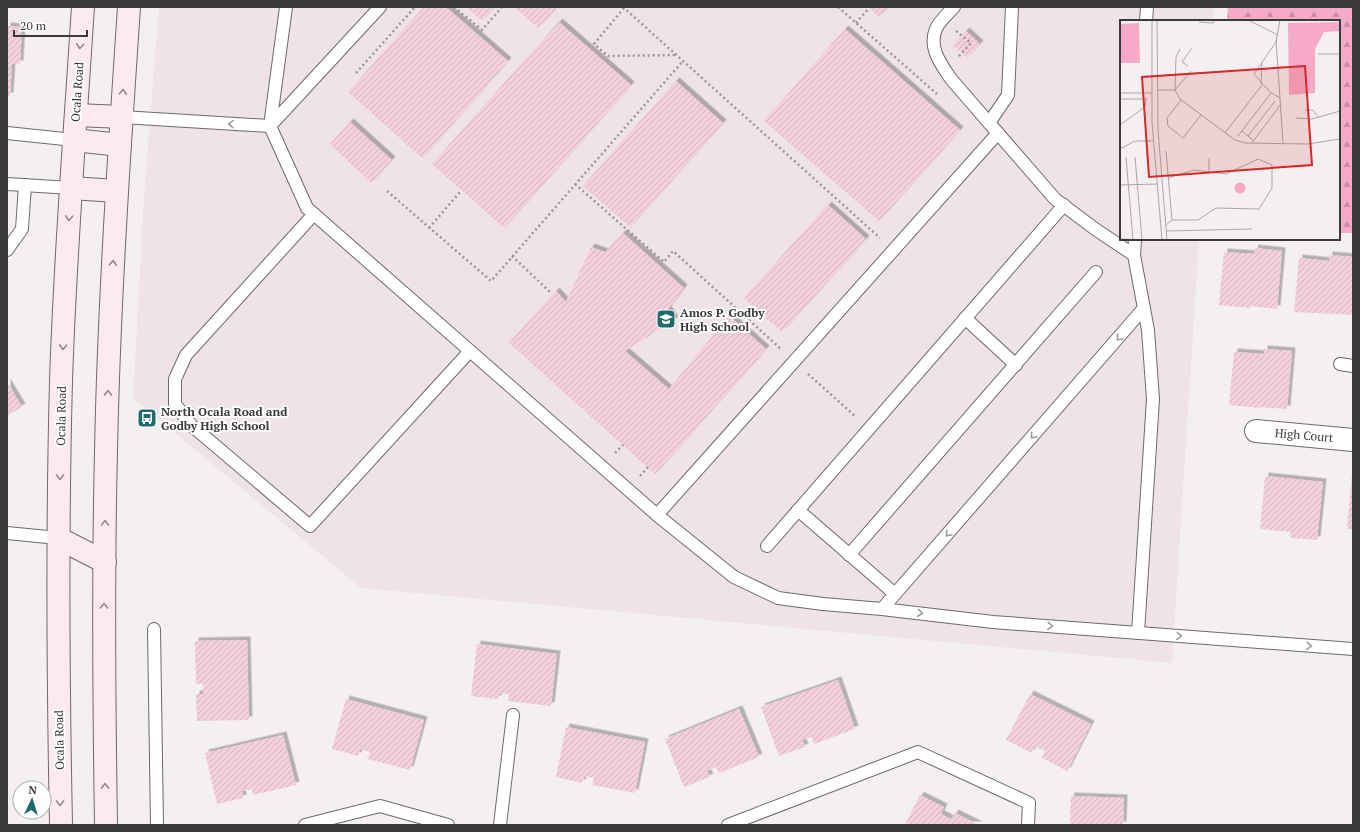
<svg xmlns="http://www.w3.org/2000/svg" width="1360" height="832" font-family="'PT Serif',serif">
<defs>
<pattern id="forest-firs" width="22" height="20" patternUnits="userSpaceOnUse"><rect width="22" height="20" fill="#f6aac8"/><path d="M5 1l3.5 6h-7zM16 11l3.5 6h-7z" fill="#c88ba4"/></pattern>
<pattern id="building-hatch" width="6" height="6" patternUnits="userSpaceOnUse"><rect width="6" height="6" fill="#f4cfdd"/><path d="M-1 1l2-2M0 6l6-6M5 7l2-2" fill="none" stroke="#d2b2bf"/></pattern>
<filter id="shadow"><feDropShadow dx="3.5" dy="-3.5" stdDeviation="0" flood-color="#0004"/></filter>
</defs>
<rect width="100%" height="100%" fill="#f4f0f1"/>
<path fill="#efe3e7" d="M 159,7 L 1214,7 L 1213,21 L 1121,21 L 1121,239 L 1199,239 L 1172,663 L 361,588 L 133,398 L 144,196 Z"/>
<path fill="url(#forest-firs)" d="M 1228,7 L 1353,7 L 1353,233 L 1339,233 L 1339,21 L 1227,21 Z"/>
<g fill="url(#building-hatch)" filter="url(#shadow)">
<path d="M 424,7 L 446,7 L 508,61 L 422,158 L 348,92 Z"/>
<path d="M 466,7 L 494,7 L 482,21 Z"/>
<path d="M 514,7 L 557,7 L 538,28 Z"/>
<path d="M 868,7 L 889,7 L 879,17 Z"/>
<path d="M 559,22 L 631,85 L 504,228 L 432,164 Z"/>
<path d="M 7,26 L 22,27 L 20,64 L 12,64 L 10,96 L 7,96 Z"/>
<path d="M 845,29 L 960,130 L 879,221 L 764,121 Z"/>
<path d="M 966,31 L 980,44 L 967,58 L 953,45 Z"/>
<path d="M 676,81 L 723,123 L 630,227 L 583,186 Z"/>
<path d="M 350,122 L 392,160 L 371,183 L 330,144 Z"/>
<path d="M 828,205 L 866,239 L 782,332 L 744,298 Z"/>
<path d="M 623,233 L 684,288 L 668,309 L 675,320 L 625,351 L 669,389 L 729,316 L 766,349 L 655,474 L 509,343 L 556,291 L 566,302 L 591,247 L 605,252 Z"/>
<path d="M 1255,248 L 1282,251 L 1277,309 L 1250,306 L 1250,308 L 1219,305 L 1224,252 L 1254,254 Z"/>
<path d="M 1329,255 L 1353,257 L 1353,300 L 1352,315 L 1294,312 L 1299,258 L 1329,261 Z"/>
<path d="M 1264,349 L 1292,351 L 1287,409 L 1259,407 L 1259,408 L 1229,405 L 1234,352 L 1264,354 Z"/>
<path d="M 7,382 L 22,407 L 7,416 Z"/>
<path d="M 1352,473 L 1353,473 L 1353,529 L 1347,529 Z"/>
<path d="M 1265,476 L 1323,482 L 1317,540 L 1290,538 L 1291,532 L 1260,529 Z"/>
<path d="M 247,640 L 249,720 L 197,721 L 196,694 L 203,694 L 203,684 L 196,684 L 195,641 Z"/>
<path d="M 477,644 L 557,654 L 551,706 L 508,701 L 509,694 L 499,693 L 498,699 L 471,696 Z"/>
<path d="M 838,680 L 855,729 L 814,744 L 812,737 L 802,740 L 805,747 L 779,756 L 761,707 Z"/>
<path d="M 1030,694 L 1091,724 L 1067,771 L 1042,758 L 1045,751 L 1034,746 L 1031,753 L 1006,740 Z"/>
<path d="M 346,699 L 424,720 L 410,770 L 368,759 L 370,752 L 360,749 L 358,756 L 332,749 Z"/>
<path d="M 739,709 L 759,757 L 719,773 L 716,767 L 707,771 L 710,777 L 684,787 L 665,739 Z"/>
<path d="M 566,727 L 645,742 L 635,793 L 592,785 L 594,778 L 584,776 L 582,783 L 556,777 Z"/>
<path d="M 283,735 L 296,785 L 253,795 L 252,789 L 242,791 L 243,798 L 217,804 L 205,753 Z"/>
<path d="M 920,795 L 944,807 L 941,814 L 951,819 L 955,813 L 979,825 L 905,825 Z"/>
<path d="M 1071,796 L 1124,798 L 1123,825 L 1070,824 Z"/>
</g>
<g fill="none" stroke-linecap="round" stroke-linejoin="round">
<defs>
<g id="lane">
<path d="M 286,7 L 270,126 L 307,208 L 657,515 L 734,577 L 778,598 L 823,604 L 882,609 L 993,622 L 1353,649"/>
<path d="M 954,7 C 948,14 939,21 936,29 C 928,48 941,64 951,79 L 1055,199 L 1095,229 L 1134,255"/>
<path d="M 1146,21 L 1147,7"/>
<path d="M 122,117 L 270,126"/>
<path d="M 989,123 L 1008,95 L 1012,7"/>
<path d="M 270,126 L 380,7"/>
<path d="M 7,133 L 74,140"/>
<path d="M 7,184 L 71,188"/>
<path d="M 314,214 L 186,355 L 175,379 L 175,404 L 191,425 L 310,526 L 470,351"/>
<path d="M 1135,239 L 1134,255 L 1148,330 L 1153,399 L 1138,633"/>
<path d="M 7,250 L 22,229 L 25,185"/>
<path d="M 965,318 L 1016,365"/>
<path d="M 1340,364 L 1353,366"/>
<path d="M 798,510 L 895,594"/>
<path d="M 657,515 L 998,133"/>
<path d="M 7,533 L 58,538"/>
<path d="M 767,546 L 1064,205"/>
<path d="M 849,555 L 1096,272"/>
<path d="M 882,609 L 1144,308"/>
<path d="M 154,629 L 157,825"/>
<path d="M 305,825 L 380,806 L 448,825"/>
<path d="M 500,825 L 513,715"/>
<path d="M 728,825 L 918,752 L 1029,803 L 1028,825"/>
</g>
<path id="street" d="M 1256,431 L 1353,440"/>
<g id="secondary">
<path d="M 76,115 L 122,117"/>
<path d="M 74,140 L 120,145"/>
<path d="M 71,188 L 117,191"/>
<path d="M 58,538 L 105,562"/>
<path d="M 61,825 C 58,677 57,529 61,381 C 65,256 75,131 83,7"/>
<path d="M 106,825 C 104,700 103,575 106,451 C 109,303 119,155 129,7"/>
</g>
</defs>
<use href="#lane" stroke="#6d6a6b" stroke-width="14"/>
<use href="#street" stroke="#6d6a6b" stroke-width="24"/>
<use href="#secondary" stroke="#6d6a6b" stroke-width="24"/>
<g stroke="#999798" stroke-width="2.5" stroke-dasharray="2 3" stroke-linecap="butt">
<path d="M 454,7 L 482,30 L 502,7"/>
<path d="M 623,7 L 880,238"/>
<path d="M 838,7 L 937,94"/>
<path d="M 624,8 L 594,44 L 608,56 L 676,55"/>
<path d="M 856,23 L 869,8"/>
<path d="M 956,31 L 971,43 L 958,57"/>
<path d="M 356,73 L 415,7"/>
<path d="M 575,184 L 664,262 L 673,251 L 781,349"/>
<path d="M 387,191 L 491,281 L 683,61"/>
<path d="M 429,228 L 460,192"/>
<path d="M 512,256 L 550,292"/>
<path d="M 808,374 L 855,416"/>
<path d="M 615,453 L 623,445"/>
<path d="M 640,476 L 648,467"/>
</g>
<use href="#lane" stroke="#fff" stroke-width="12"/>
<use href="#street" stroke="#fff" stroke-width="22"/>
<use href="#secondary" stroke="#fde9f1" stroke-width="22"/>
</g>
<defs><path id="oneway-chevron" d="M-2-3.5L2.5 0L-2 3.5" fill="none" stroke-width="1.6" stroke-linecap="round" stroke-linejoin="round"/></defs>
<g stroke="#92898d">
<use href="#oneway-chevron" transform="translate(80 46) rotate(94)"/>
<use href="#oneway-chevron" transform="translate(123 92) rotate(-87)"/>
<use href="#oneway-chevron" transform="translate(69 218) rotate(93)"/>
<use href="#oneway-chevron" transform="translate(113 263) rotate(-87)"/>
<use href="#oneway-chevron" transform="translate(63 347) rotate(93)"/>
<use href="#oneway-chevron" transform="translate(108 393) rotate(-88)"/>
<use href="#oneway-chevron" transform="translate(60 477) rotate(91)"/>
<use href="#oneway-chevron" transform="translate(105 523) rotate(-89)"/>
<use href="#oneway-chevron" transform="translate(104 606) rotate(-89)"/>
<use href="#oneway-chevron" transform="translate(105 786) rotate(-91)"/>
<use href="#oneway-chevron" transform="translate(60 803) rotate(89)"/>
</g>
<g stroke="#9d9c9d">
<use href="#oneway-chevron" transform="translate(231 124) rotate(-177)"/>
<use href="#oneway-chevron" transform="translate(1119 338) rotate(130)"/>
<use href="#oneway-chevron" transform="translate(1033 436) rotate(131)"/>
<use href="#oneway-chevron" transform="translate(948 534) rotate(131)"/>
<use href="#oneway-chevron" transform="translate(920 613) rotate(7)"/>
<use href="#oneway-chevron" transform="translate(1050 626) rotate(4)"/>
<use href="#oneway-chevron" transform="translate(1179 636) rotate(4)"/>
<use href="#oneway-chevron" transform="translate(1309 646) rotate(4)"/>
</g>
<defs>
<symbol id="school-square" viewBox="-11 -11 22 22"><rect x="-9" y="-9" width="18" height="18" rx="4" fill="#206c6c" stroke="#fff"/><path d="M0-5L7-2L0 1L-7-2ZM-4 1L0 2.5L4 1V4Q0 6-4 4Z" fill="#fff"/></symbol>
<symbol id="bus-square" viewBox="-11 -11 22 22"><rect x="-9" y="-9" width="18" height="18" rx="4" fill="#206c6c" stroke="#fff"/><path d="M-5-6H5V4H4V6H2V4H-2V6H-4V4H-5ZM-3.5-4V0h7V-4ZM-3.5 1.2v1.5H-2V1.2ZM2 1.2v1.5H3.5V1.2Z" fill="#fff"/></symbol>
</defs>
<g fill-rule="evenodd">
<use href="#school-square" x="655" y="308" width="22" height="22"/>
<use href="#bus-square" x="136" y="407" width="22" height="22"/>
</g>
<g text-anchor="middle" dominant-baseline="central" stroke-width="4" stroke-linejoin="round" paint-order="stroke">
<g font-size="12" fill="#3b3a3b" stroke="#fff">
<text transform="translate(77 92) rotate(-86)">Ocala Road</text>
<text transform="translate(61 416) rotate(-89)">Ocala Road</text>
<text transform="translate(1304 435) rotate(5)">High Court</text>
<text transform="translate(59 740) rotate(-91)">Ocala Road</text>
</g>
<g font-size="12" font-weight="bold" fill="#3b3a3b" stroke="#fff" text-anchor="start">
<text x="680" y="312">Amos P. Godby<tspan x="680" dy="14">High School</tspan></text>
<text x="161" y="411">North Ocala Road and<tspan x="161" dy="14">Godby High School</tspan></text>
</g>
</g>
<g transform="translate(1120 20)">
<rect width="220" height="220" fill="#f4f0f1"/>
<path d="M 19,3 L 20,43 L 0,43 L 0,4 ZM114.5 168a5.5 5.5 0 1 1 11 0a5.5 5.5 0 1 1-11 0Z" fill="#f6aac8"/>
<path d="M 220,2 L 220,11 L 204,12 L 195,29 L 195,73 L 169,75 L 168,3 Z" fill="#f6aac8"/>
<path fill="none" stroke="#aaa7a8" stroke-width="1" d="M 32,0 L 32,102 L 42,220M 37,0 L 38,110 L 47,220M 128,0 L 158,15M 79,2 L 93,3 L 95,0M 156,20 L 163,123M 60,29 L 56,37 L 55,70 L 60,79 L 115,120 L 125,123 L 188,124 L 220,119M 198,34 L 220,34M 68,46 L 62,42 L 72,28M 141,64 L 142,43M 37,70 L 55,70M 55,70 L 71,51M 0,73 L 32,73M 160,78 L 150,72 L 134,54 L 156,22 L 160,0M 0,79 L 27,79M 61,80 L 47,98 L 48,106 L 63,118 L 81,95M 185,90 L 193,90 L 198,97M 176,98 L 192,99 L 220,91M 0,105 L 25,87 L 26,79M 122,111 L 134,121M 105,113 L 142,65M 118,116 L 151,73M 128,116 L 155,81M 132,123 L 161,84M 0,129 L 15,121 L 33,121M 46,131 L 52,200M 6,137 L 13,220M 15,137 L 22,220M 89,153 L 89,138M 0,165 L 37,164M 46,205 L 52,200 L 78,200 L 96,188 L 139,189 L 152,168 L 152,145 L 138,139 L 106,154 L 74,150 L 48,158M 47,211 L 132,209M 0,219 L 23,220"/>
<path fill="#d62828" fill-opacity="0.15" stroke="#d62828" stroke-width="2" d="M 185,46 L 192,145 L 29,157 L 22,57 Z"/>
<rect width="220" height="220" fill="none" stroke="#3b3a3b" stroke-width="2"/>
</g>
<rect width="1360" height="832" fill="none" stroke="#3b3a3b" stroke-width="16"/>
<g transform="translate(32 800) rotate(4)"><circle r="19" fill="#ffffff" stroke="#b1b0b1"/>
<path d="M0-3L7 15L0 10L-7 15Z" fill="#206c6c"/>
<text y="-6" font-size="11" font-weight="bold" text-anchor="middle" fill="#3b3a3b">N</text>
</g>
<path d="M14 30v6h73v-6" fill="none" stroke="#3b3a3b" stroke-width="2"/>
<text x="20" y="30" font-size="12" fill="#3b3a3b" stroke="#ffffff" stroke-width="3" paint-order="stroke">20 m</text>
</svg>
